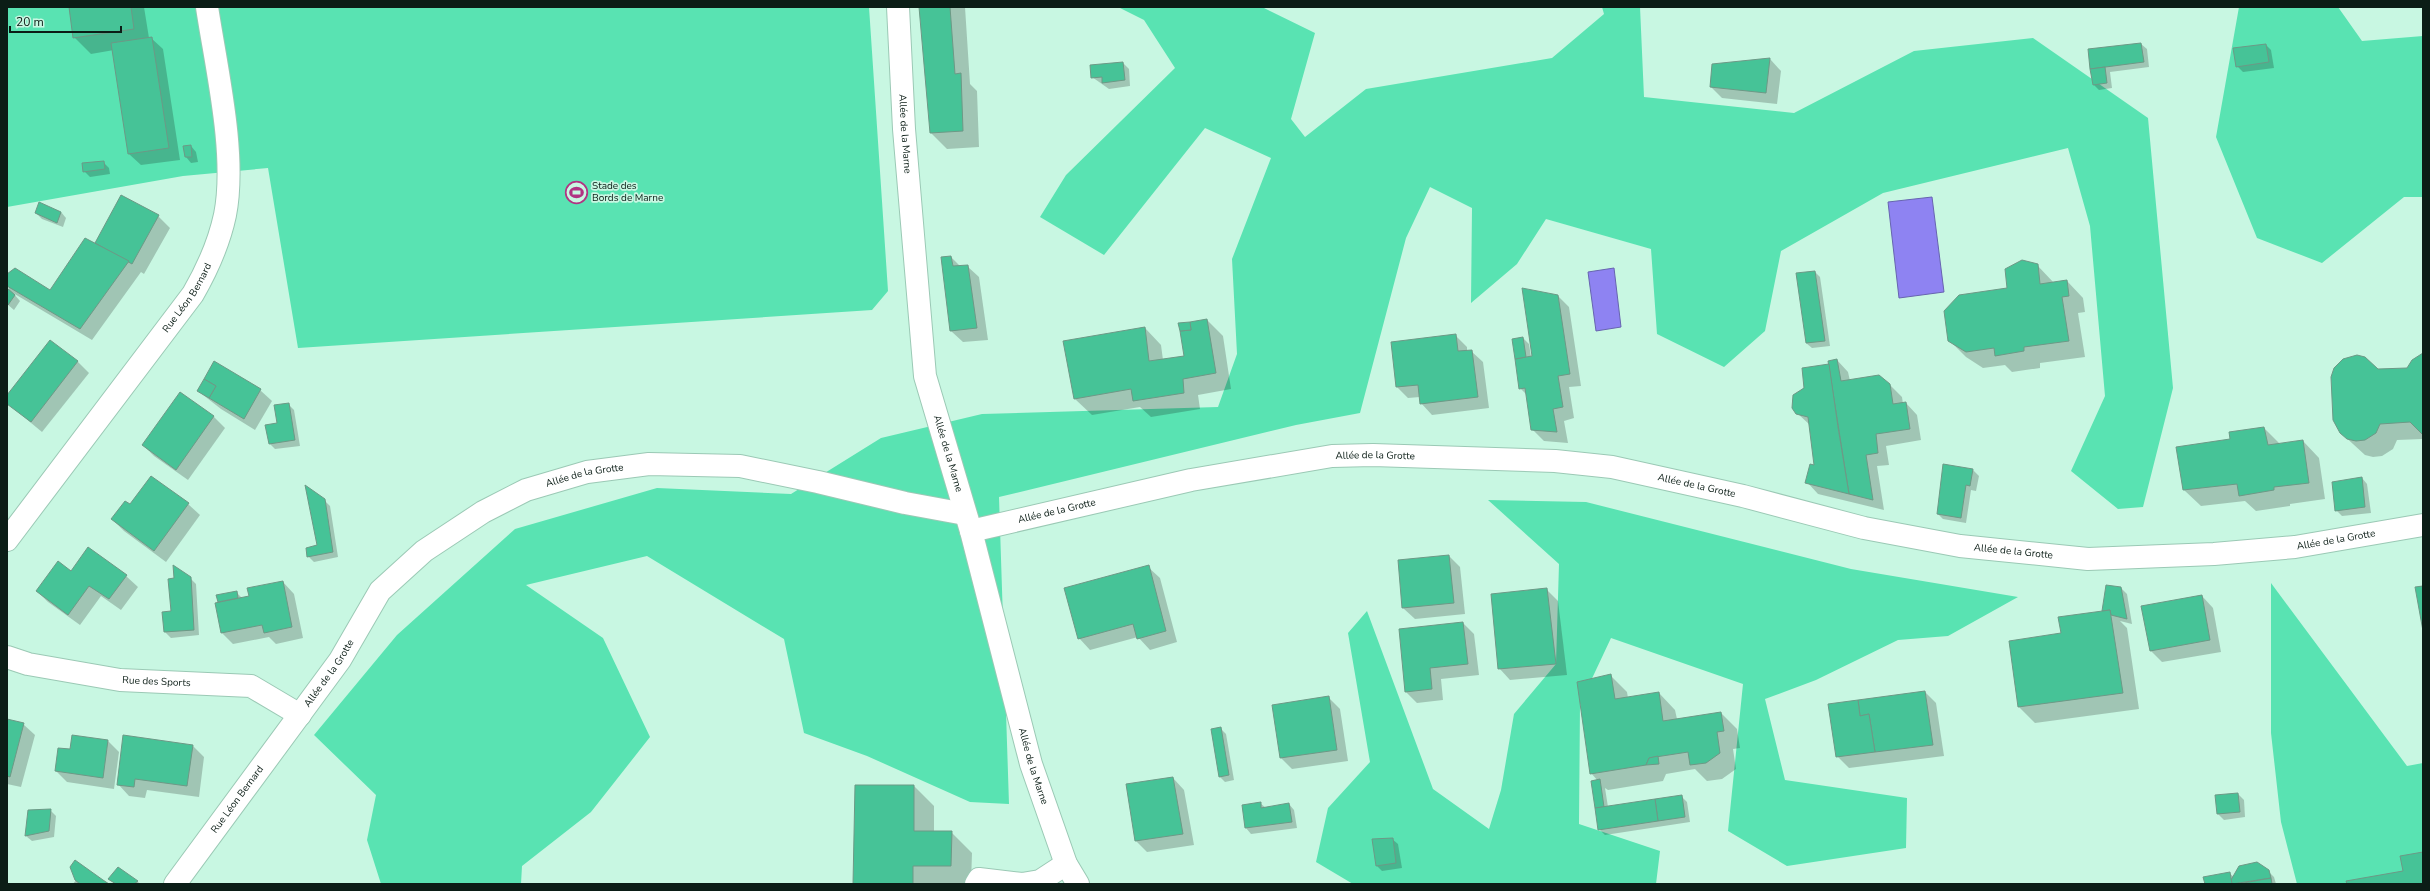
<svg xmlns="http://www.w3.org/2000/svg" width="2430" height="891" font-family="'Nunito Sans',sans-serif">
<rect width="100%" height="100%" fill="#c8f7e2"/>
<g fill="#59e3b2">
<path d="M 7,7 L 869,7 L 888,291 L 872,310 L 298,348 L 268,168 L 183,176 L 7,207 Z"/>
<path d="M 1118,7 L 1262,7 L 1315,33 L 1291,119 L 1305,137 L 1366,89 L 1552,58 L 1604,14 L 1602,7 L 1640,7 L 1644,97 L 1794,113 L 1914,51 L 2033,38 L 2148,118 L 2173,388 L 2143,507 L 2118,509 L 2071,471 L 2105,396 L 2090,226 L 2068,148 L 1883,193 L 1781,251 L 1765,331 L 1724,367 L 1657,334 L 1651,249 L 1546,219 L 1517,264 L 1471,303 L 1472,208 L 1430,187 L 1406,238 L 1360,413 L 1296,425 L 999,497 L 1009,804 L 970,802 L 867,756 L 804,733 L 784,639 L 647,556 L 526,585 L 603,638 L 650,737 L 591,812 L 522,866 L 521,884 L 381,884 L 367,840 L 376,795 L 314,735 L 397,635 L 515,529 L 657,488 L 791,494 L 881,438 L 982,414 L 1218,407 L 1237,354 L 1232,259 L 1271,158 L 1205,128 L 1104,255 L 1040,217 L 1066,175 L 1175,68 L 1144,20 Z"/>
<path d="M 2239,7 L 2338,7 L 2362,41 L 2423,36 L 2423,197 L 2404,197 L 2322,263 L 2257,238 L 2216,137 Z"/>
<path d="M 1488,500 L 1586,502 L 1851,569 L 2018,597 L 1948,636 L 1898,640 L 1816,680 L 1765,699 L 1785,780 L 1907,798 L 1906,848 L 1787,866 L 1728,831 L 1743,684 L 1611,638 L 1580,704 L 1579,824 L 1660,851 L 1656,884 L 1353,884 L 1316,862 L 1328,808 L 1370,762 L 1348,633 L 1367,611 L 1433,789 L 1489,829 L 1501,790 L 1514,714 L 1556,664 L 1559,564 Z"/>
<path d="M 2271,583 L 2407,766 L 2423,763 L 2423,884 L 2297,884 L 2281,822 L 2271,733 Z"/>
</g>
<g fill="#8e83f2" stroke="#6764b0">
<path d="M 1932,197 L 1944,292 L 1899,298 L 1888,202 Z"/>
<path d="M 1614,268 L 1621,327 L 1596,331 L 1588,272 Z"/>
</g>
<g fill="#0003">
<path d="M 70,7 L 144,7 L 149,38 L 151,38 L 163,49 L 180,160 L 141,165 L 129,154 L 114,50 L 91,54 L 74,37 Z"/>
<path d="M 920,7 L 965,7 L 970,84 L 977,91 L 979,147 L 947,149 L 931,133 Z"/>
<path d="M 2141,44 L 2147,49 L 2149,67 L 2110,72 L 2112,88 L 2099,90 L 2094,85 L 2089,50 Z"/>
<path d="M 2266,45 L 2271,50 L 2274,68 L 2243,72 L 2237,66 Z"/>
<path d="M 1770,59 L 1781,71 L 1777,104 L 1722,98 L 1711,87 L 1713,65 Z"/>
<path d="M 1123,63 L 1129,69 L 1130,86 L 1109,89 L 1092,77 Z"/>
<path d="M 191,146 L 196,152 L 198,162 L 191,163 L 186,157 L 184,147 Z"/>
<path d="M 103,162 L 109,168 L 110,174 L 90,177 L 84,171 Z"/>
<path d="M 121,196 L 158,216 L 170,228 L 144,274 L 141,272 L 92,340 L 13,293 L 20,301 L 14,310 L 7,304 L 7,290 L 9,289 L 7,276 L 51,291 L 95,244 Z"/>
<path d="M 61,212 L 66,218 L 63,227 L 42,219 L 36,213 Z"/>
<path d="M 951,257 L 960,266 L 967,266 L 979,277 L 988,340 L 963,342 L 951,331 L 942,258 Z"/>
<path d="M 2037,265 L 2054,283 L 2067,281 L 2083,298 L 2085,312 L 2078,313 L 2085,357 L 2040,363 L 2040,368 L 2012,372 L 2005,365 L 1983,368 L 1966,357 L 1949,340 Z"/>
<path d="M 1815,272 L 1820,277 L 1830,346 L 1812,348 L 1806,343 Z"/>
<path d="M 1558,296 L 1569,307 L 1581,386 L 1569,387 L 1574,418 L 1564,421 L 1568,443 L 1544,441 L 1532,429 L 1527,395 L 1520,388 L 1513,339 L 1523,338 L 1529,344 L 1531,357 L 1533,357 Z"/>
<path d="M 1207,320 L 1223,336 L 1231,389 L 1198,395 L 1200,409 L 1151,417 L 1140,407 L 1092,415 L 1075,399 L 1145,328 L 1161,345 L 1163,360 L 1185,356 Z"/>
<path d="M 1455,335 L 1467,347 L 1467,351 L 1471,351 L 1483,362 L 1489,408 L 1432,415 L 1421,403 L 1420,397 L 1408,398 L 1397,387 Z"/>
<path d="M 2423,354 L 2423,439 L 2397,440 L 2393,449 L 2382,456 L 2373,457 L 2365,455 L 2341,433 L 2377,370 L 2407,369 Z"/>
<path d="M 1837,360 L 1848,372 L 1850,381 L 1890,385 L 1902,397 L 1903,404 L 1906,403 L 1917,415 L 1921,440 L 1886,446 L 1889,465 L 1877,466 L 1884,510 L 1818,494 L 1807,482 L 1815,466 L 1810,425 L 1797,413 L 1792,401 L 1794,396 Z"/>
<path d="M 77,361 L 89,373 L 42,432 L 7,403 L 7,397 Z"/>
<path d="M 260,390 L 272,401 L 255,430 L 221,409 L 198,391 Z"/>
<path d="M 181,393 L 214,417 L 225,428 L 188,480 L 154,456 L 143,445 Z"/>
<path d="M 288,404 L 294,410 L 300,446 L 275,449 L 270,444 Z"/>
<path d="M 2264,428 L 2281,445 L 2303,441 L 2319,458 L 2325,499 L 2290,504 L 2290,506 L 2256,511 L 2245,501 L 2201,506 L 2184,490 L 2177,448 L 2231,440 Z"/>
<path d="M 1944,465 L 1973,470 L 1979,476 L 1976,491 L 1971,490 L 1966,523 L 1943,519 L 1938,514 Z"/>
<path d="M 2362,478 L 2367,484 L 2371,513 L 2342,516 L 2336,510 Z"/>
<path d="M 324,500 L 330,506 L 338,557 L 314,562 L 308,556 L 318,546 Z"/>
<path d="M 188,504 L 200,515 L 166,562 L 124,531 L 112,519 L 130,505 Z"/>
<path d="M 1449,556 L 1460,567 L 1465,614 L 1415,619 L 1403,608 Z"/>
<path d="M 1148,567 L 1160,578 L 1177,642 L 1150,650 L 1138,637 L 1090,650 L 1079,638 Z"/>
<path d="M 71,572 L 126,576 L 138,587 L 121,610 L 101,596 L 80,625 L 48,602 L 37,591 Z"/>
<path d="M 190,578 L 196,584 L 199,635 L 171,638 L 165,632 L 164,613 L 172,612 Z"/>
<path d="M 283,582 L 294,594 L 303,638 L 276,644 L 269,637 L 233,644 L 222,633 L 217,596 L 236,592 L 242,598 L 250,597 Z"/>
<path d="M 2121,588 L 2127,594 L 2132,624 L 2120,621 L 2127,628 L 2139,709 L 2035,723 L 2019,707 L 2010,642 L 2062,634 L 2104,612 L 2103,611 Z"/>
<path d="M 1546,589 L 1558,601 L 1567,675 L 1510,680 L 1499,668 Z"/>
<path d="M 2202,596 L 2213,608 L 2221,652 L 2162,662 L 2150,650 Z"/>
<path d="M 1463,623 L 1474,634 L 1479,675 L 1441,679 L 1443,700 L 1417,703 L 1406,692 Z"/>
<path d="M 1610,675 L 1627,692 L 1628,698 L 1659,693 L 1675,710 L 1677,719 L 1721,713 L 1737,729 L 1740,748 L 1733,749 L 1736,769 L 1722,779 L 1707,781 L 1695,769 L 1666,774 L 1663,781 L 1608,790 L 1605,788 L 1608,807 L 1681,796 L 1687,802 L 1690,822 L 1605,835 L 1599,829 L 1598,781 L 1591,773 Z"/>
<path d="M 1925,692 L 1936,703 L 1944,756 L 1849,768 L 1837,756 Z"/>
<path d="M 1329,698 L 1340,709 L 1348,761 L 1292,769 L 1281,758 L 1273,706 Z"/>
<path d="M 7,720 L 23,724 L 35,735 L 21,787 L 7,784 Z"/>
<path d="M 1220,728 L 1226,734 L 1234,780 L 1225,782 L 1219,776 Z"/>
<path d="M 108,741 L 119,752 L 114,789 L 67,782 L 56,771 L 71,750 Z"/>
<path d="M 193,746 L 204,757 L 199,797 L 147,790 L 145,798 L 129,796 L 118,784 Z"/>
<path d="M 1173,778 L 1184,790 L 1194,845 L 1147,852 L 1136,841 Z"/>
<path d="M 914,786 L 934,806 L 934,832 L 951,832 L 972,853 L 971,884 L 854,884 Z"/>
<path d="M 2238,794 L 2244,800 L 2245,817 L 2224,820 L 2218,814 L 2216,796 Z"/>
<path d="M 1260,803 L 1266,808 L 1289,804 L 1294,810 L 1297,828 L 1251,834 L 1246,828 Z"/>
<path d="M 50,810 L 56,816 L 54,837 L 32,841 L 26,836 Z"/>
<path d="M 1392,839 L 1398,844 L 1402,868 L 1382,871 L 1376,865 Z"/>
<path d="M 2268,871 L 2274,877 L 2276,884 L 2206,884 L 2229,873 L 2234,877 Z"/>
<path d="M 109,879 L 137,881 L 140,884 L 115,884 Z"/>
<path d="M 76,880 L 107,884 L 82,884 L 80,882 L 80,884 L 73,884 Z"/>
</g>
<g fill="#46c397" stroke="#6d9986">
<path d="M 69,7 L 131,7 L 134,29 L 73,38 Z"/>
<path d="M 919,7 L 950,7 L 955,74 L 961,73 L 963,131 L 930,133 Z"/>
<path d="M 152,37 L 169,148 L 128,154 L 111,43 Z"/>
<path d="M 2141,43 L 2144,62 L 2090,69 L 2088,49 Z"/>
<path d="M 2266,44 L 2269,62 L 2236,67 L 2233,48 Z"/>
<path d="M 1770,58 L 1766,93 L 1710,87 L 1712,64 Z"/>
<path d="M 1123,62 L 1125,80 L 1102,83 L 1102,77 L 1091,78 L 1090,65 Z"/>
<path d="M 2105,67 L 2107,83 L 2093,85 L 2090,69 Z"/>
<path d="M 191,145 L 192,157 L 185,157 L 183,146 Z"/>
<path d="M 104,161 L 105,169 L 83,172 L 82,163 Z"/>
<path d="M 121,195 L 159,215 L 132,264 L 95,243 Z"/>
<path d="M 39,202 L 61,212 L 57,223 L 35,213 Z"/>
<path d="M 85,238 L 129,261 L 80,329 L 7,286 L 7,274 L 15,268 L 50,290 Z"/>
<path d="M 951,256 L 953,266 L 968,265 L 977,328 L 950,331 L 941,257 Z"/>
<path d="M 2022,260 L 2038,264 L 2040,284 L 2067,280 L 2069,296 L 2062,297 L 2069,341 L 2024,347 L 2024,351 L 1995,356 L 1994,348 L 1966,352 L 1948,341 L 1944,311 L 1959,295 L 2007,288 L 2005,269 Z"/>
<path d="M 1815,271 L 1825,341 L 1806,343 L 1796,273 Z"/>
<path d="M 7,288 L 15,295 L 8,305 L 7,304 Z"/>
<path d="M 1522,288 L 1558,295 L 1570,374 L 1558,376 L 1563,407 L 1553,409 L 1557,432 L 1531,430 L 1525,388 L 1519,389 L 1515,359 L 1532,356 Z"/>
<path d="M 1207,319 L 1216,373 L 1183,379 L 1184,393 L 1133,401 L 1131,389 L 1074,399 L 1063,341 L 1145,327 L 1149,361 L 1184,356 L 1180,331 L 1191,330 L 1190,322 Z"/>
<path d="M 1190,322 L 1191,330 L 1180,331 L 1178,323 Z"/>
<path d="M 1456,334 L 1458,351 L 1472,350 L 1478,397 L 1420,404 L 1418,385 L 1396,387 L 1391,342 Z"/>
<path d="M 1523,337 L 1526,357 L 1515,359 L 1512,339 Z"/>
<path d="M 50,340 L 78,361 L 31,422 L 7,404 L 7,395 Z"/>
<path d="M 2423,353 L 2423,435 L 2410,422 L 2380,424 L 2376,433 L 2365,440 L 2356,441 L 2347,439 L 2340,433 L 2333,420 L 2331,377 L 2334,368 L 2343,359 L 2357,355 L 2365,357 L 2378,369 L 2407,368 L 2412,360 Z"/>
<path d="M 1837,359 L 1841,381 L 1879,375 L 1890,384 L 1893,404 L 1906,402 L 1910,429 L 1876,434 L 1878,453 L 1866,455 L 1873,500 L 1849,494 L 1828,361 Z"/>
<path d="M 214,361 L 261,389 L 244,419 L 209,398 L 216,386 L 204,379 Z"/>
<path d="M 1829,364 L 1838,427 L 1849,494 L 1805,483 L 1810,464 L 1814,465 L 1808,417 L 1796,414 L 1792,408 L 1793,395 L 1804,388 L 1802,368 Z"/>
<path d="M 204,379 L 216,386 L 209,398 L 197,391 Z"/>
<path d="M 180,392 L 214,416 L 176,470 L 142,445 Z"/>
<path d="M 289,403 L 295,440 L 269,444 L 265,425 L 277,423 L 274,405 Z"/>
<path d="M 2264,427 L 2268,445 L 2303,440 L 2309,483 L 2274,487 L 2274,490 L 2239,496 L 2237,484 L 2183,490 L 2176,447 L 2230,439 L 2229,432 Z"/>
<path d="M 1943,464 L 1973,469 L 1970,486 L 1966,485 L 1961,518 L 1937,514 Z"/>
<path d="M 151,476 L 189,503 L 154,551 L 111,519 L 125,501 L 130,504 Z"/>
<path d="M 2362,477 L 2365,507 L 2335,511 L 2332,482 Z"/>
<path d="M 305,485 L 325,499 L 333,552 L 307,557 L 306,548 L 317,545 Z"/>
<path d="M 88,547 L 127,575 L 109,599 L 89,586 L 68,615 L 36,591 L 58,561 L 71,571 Z"/>
<path d="M 1449,555 L 1454,603 L 1402,608 L 1398,560 Z"/>
<path d="M 173,565 L 191,577 L 194,630 L 164,632 L 162,612 L 171,611 L 168,579 L 174,578 Z"/>
<path d="M 1149,565 L 1166,631 L 1137,639 L 1133,624 L 1078,639 L 1064,588 Z"/>
<path d="M 283,581 L 292,627 L 264,633 L 262,625 L 221,633 L 215,603 L 249,596 L 247,588 Z"/>
<path d="M 2106,585 L 2121,587 L 2127,619 L 2111,615 L 2110,610 L 2102,611 Z"/>
<path d="M 2423,586 L 2423,631 L 2415,587 Z"/>
<path d="M 1547,588 L 1556,664 L 1498,669 L 1491,594 Z"/>
<path d="M 237,591 L 238,598 L 218,602 L 216,595 Z"/>
<path d="M 2202,595 L 2210,640 L 2150,651 L 2141,606 Z"/>
<path d="M 2110,610 L 2123,693 L 2018,707 L 2009,641 L 2061,633 L 2058,617 Z"/>
<path d="M 1463,622 L 1468,664 L 1430,668 L 1432,689 L 1405,692 L 1399,629 Z"/>
<path d="M 1611,674 L 1615,699 L 1659,692 L 1663,721 L 1721,712 L 1724,731 L 1717,732 L 1720,753 L 1706,763 L 1690,765 L 1688,752 L 1649,758 L 1646,765 L 1590,774 L 1577,682 Z"/>
<path d="M 1925,691 L 1933,745 L 1875,752 L 1869,714 L 1860,716 L 1858,700 Z"/>
<path d="M 1329,696 L 1337,750 L 1280,758 L 1272,705 Z"/>
<path d="M 1858,700 L 1860,716 L 1869,714 L 1875,752 L 1836,757 L 1828,704 Z"/>
<path d="M 7,719 L 24,723 L 10,777 L 7,776 Z"/>
<path d="M 1221,727 L 1229,775 L 1219,777 L 1211,729 Z"/>
<path d="M 72,735 L 108,740 L 103,778 L 55,771 L 58,748 L 70,749 Z"/>
<path d="M 123,735 L 193,745 L 187,786 L 135,779 L 134,787 L 117,785 Z"/>
<path d="M 1658,756 L 1659,764 L 1646,765 L 1649,758 Z"/>
<path d="M 1173,777 L 1183,834 L 1135,841 L 1126,784 Z"/>
<path d="M 1600,779 L 1604,807 L 1595,808 L 1591,781 Z"/>
<path d="M 855,785 L 914,785 L 914,831 L 952,831 L 951,866 L 913,866 L 913,884 L 853,884 Z"/>
<path d="M 2238,793 L 2240,812 L 2217,814 L 2215,795 Z"/>
<path d="M 1682,795 L 1685,817 L 1658,821 L 1655,799 Z"/>
<path d="M 1655,799 L 1658,821 L 1598,830 L 1595,808 Z"/>
<path d="M 1261,802 L 1261,808 L 1289,803 L 1292,822 L 1245,828 L 1242,805 Z"/>
<path d="M 51,809 L 49,831 L 25,836 L 28,810 Z"/>
<path d="M 1393,838 L 1396,863 L 1376,866 L 1372,839 Z"/>
<path d="M 2423,852 L 2423,884 L 2347,884 L 2346,881 L 2403,871 L 2400,856 Z"/>
<path d="M 75,860 L 103,880 L 109,884 L 80,884 L 75,880 L 70,867 Z"/>
<path d="M 2257,862 L 2269,870 L 2271,878 L 2232,884 L 2231,880 L 2239,866 Z"/>
<path d="M 118,867 L 138,881 L 134,884 L 116,884 L 108,879 Z"/>
<path d="M 2230,872 L 2232,884 L 2205,884 L 2203,877 Z"/>
<path d="M 2271,878 L 2272,884 L 2238,884 Z"/>
</g>
<g fill="none" stroke-linecap="round" stroke-linejoin="round">
<defs>
<g id="minor">
<path id="s1" d="M 898,7 L 904,129 L 925,376 L 971,531 L 1031,764 L 1066,864 L 1078,884"/>
<path id="s2" d="M 971,531 L 1191,480 L 1332,456 L 1373,455 L 1555,461 L 1612,467 L 1743,496 L 1864,528 L 1960,546 L 2088,559 L 2214,554 L 2295,547 L 2423,525"/>
<path id="s3" d="M 7,540 L 193,294 C 208,268 219,243 225,215 C 237,155 216,67 207,7"/>
<path id="s4" d="M 7,657 L 28,664 L 120,680 L 251,686 L 300,715"/>
<path id="s5" d="M 175,884 L 340,660 L 380,591 L 424,551 L 483,512 L 526,490 L 587,472 L 649,464 L 740,466 L 818,482 L 905,503 L 965,514"/>
<path d="M 976,884 L 979,879 L 1022,884 L 1040,881 L 1066,864"/>
</g>
</defs>
<use href="#minor" stroke="#9bc9b5" stroke-width="24"/>
<use href="#minor" stroke="#fff" stroke-width="22"/>
</g>
<defs>
<symbol id="stadium-ring" viewBox="-11 -11 22 22"><circle r="9.5" fill="#c8f7e2" stroke="#b13383" stroke-width="1.5"/><path d="M0-5a6.5 5 0 1 0 0 10a6.5 5 0 1 0 0-10ZM-3.5-1.8h7v3.6h-7Z" fill="#b13383"/></symbol>
</defs>
<g fill-rule="evenodd">
<use href="#stadium-ring" x="564" y="180" width="25" height="25"/>
</g>
<g text-anchor="middle" dominant-baseline="central" stroke-width="3.5" stroke-linejoin="round" paint-order="stroke">
<g font-size="10" fill="#0b1d16" stroke="#c8f7e2">
<text stroke="none"><textPath href="#s1" startOffset="127">Allée de la Marne</textPath></text>
<text stroke="none"><textPath href="#s3" startOffset="302">Rue Léon Bernard</textPath></text>
<text stroke="none"><textPath href="#s1" startOffset="451">Allée de la Marne</textPath></text>
<text stroke="none"><textPath href="#s2" startOffset="412">Allée de la Grotte</textPath></text>
<text stroke="none"><textPath href="#s5" startOffset="597">Allée de la Grotte</textPath></text>
<text stroke="none"><textPath href="#s2" startOffset="736">Allée de la Grotte</textPath></text>
<text stroke="none"><textPath href="#s2" startOffset="88">Allée de la Grotte</textPath></text>
<text stroke="none"><textPath href="#s2" startOffset="1384">Allée de la Grotte</textPath></text>
<text stroke="none"><textPath href="#s2" startOffset="1060">Allée de la Grotte</textPath></text>
<text stroke="none"><textPath href="#s5" startOffset="261">Allée de la Grotte</textPath></text>
<text stroke="none"><textPath href="#s4" startOffset="152">Rue des Sports</textPath></text>
<text stroke="none"><textPath href="#s1" startOffset="775">Allée de la Marne</textPath></text>
<text stroke="none"><textPath href="#s5" startOffset="105">Rue Léon Bernard</textPath></text>
</g>
<g font-size="10" fill="#0b1d16" stroke="#c8f7e2" text-anchor="start">
<text x="592" y="186">Stade des<tspan x="592" dy="12">Bords de Marne</tspan></text>
</g>
</g>
<rect width="2430" height="891" fill="none" stroke="#0b1d16" stroke-width="16"/>
<path d="M10 26v6h111v-6" fill="none" stroke="#0b1d16" stroke-width="2"/>
<text x="16" y="26" font-size="12" fill="#0b1d16" stroke="#c8f7e2" stroke-width="3" paint-order="stroke">20 m</text>
</svg>
